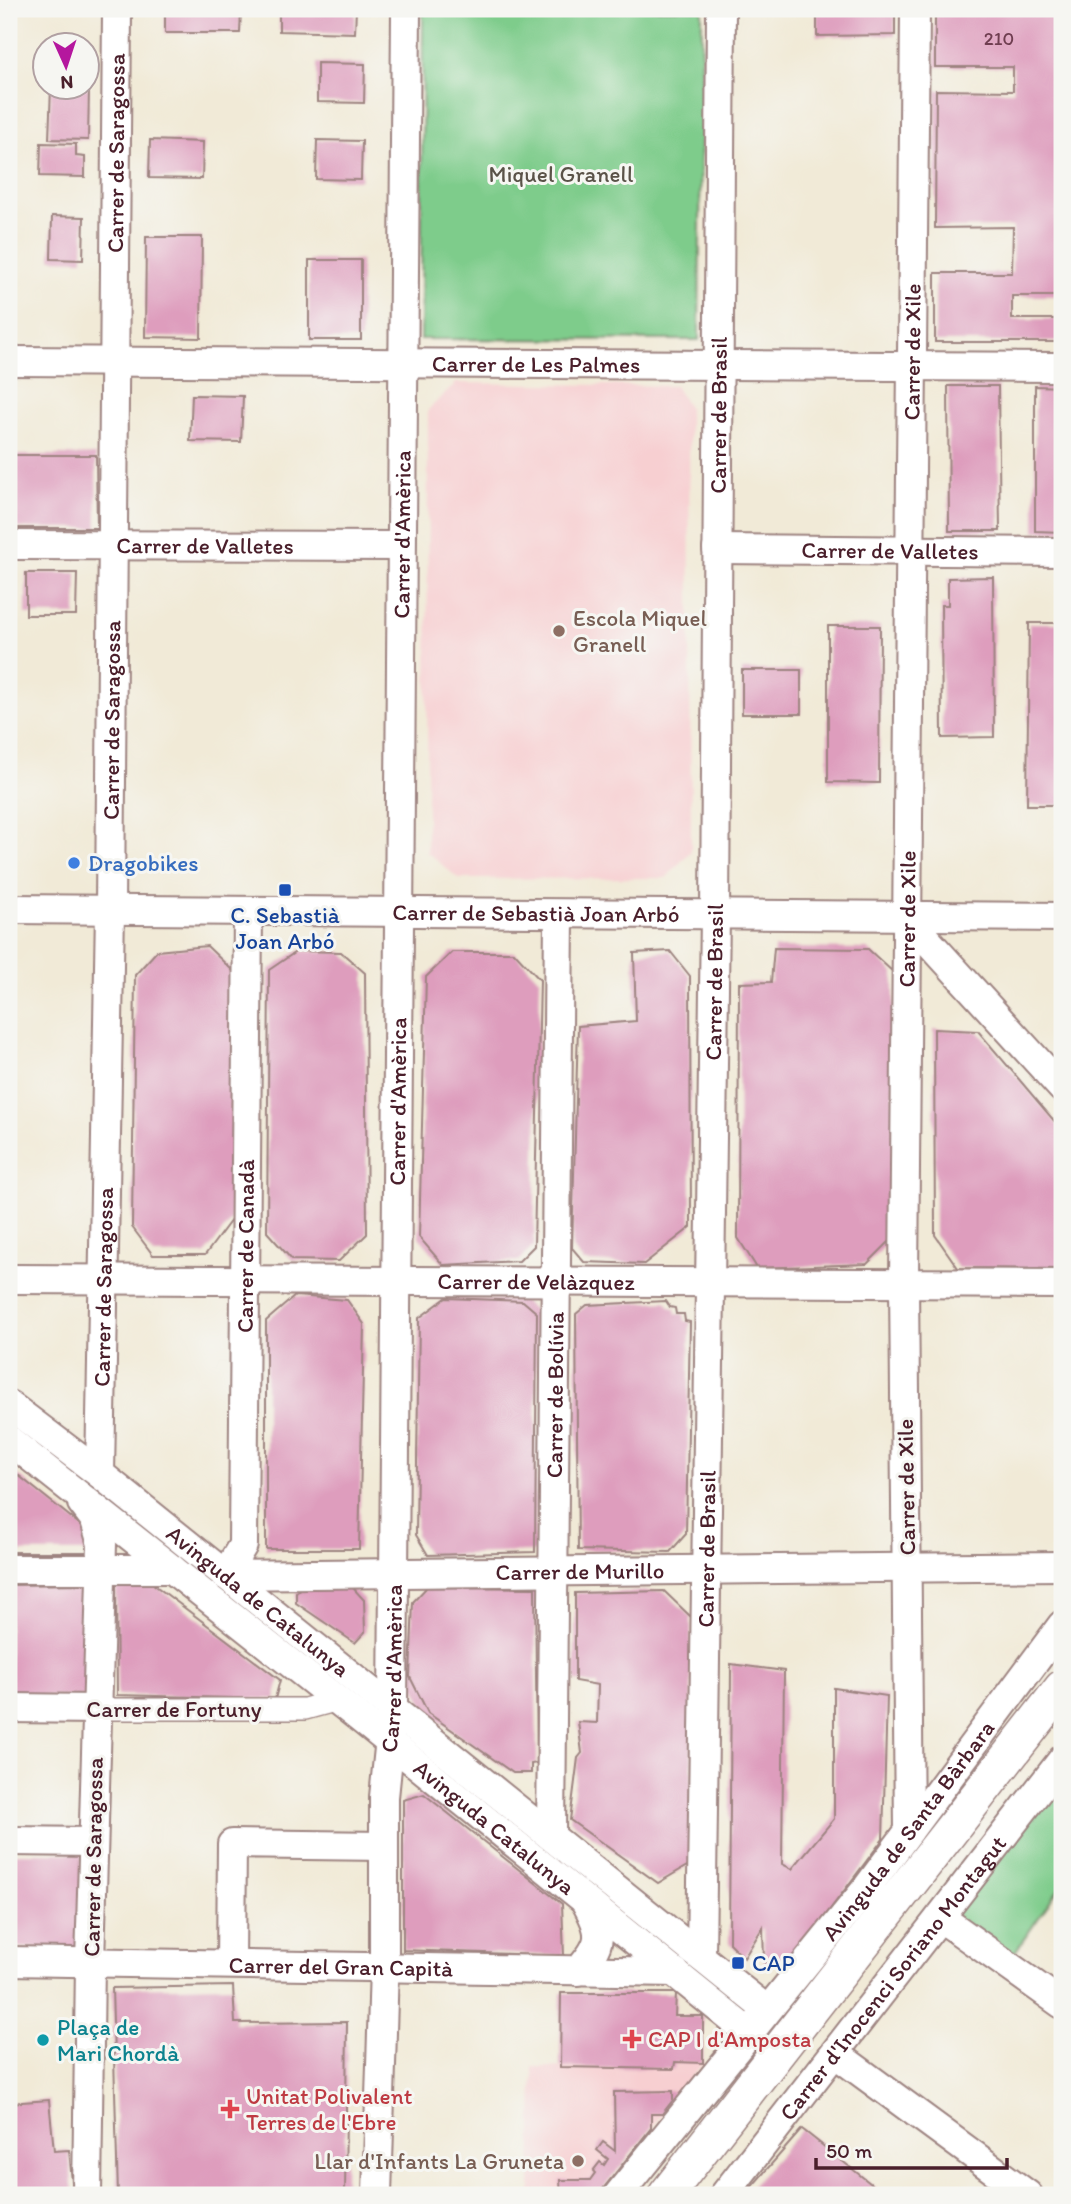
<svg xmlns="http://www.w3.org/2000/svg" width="1071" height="2204" font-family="Itim,sans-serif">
<rect width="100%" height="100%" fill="#f6f6f2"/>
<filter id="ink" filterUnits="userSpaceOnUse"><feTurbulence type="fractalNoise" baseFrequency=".0143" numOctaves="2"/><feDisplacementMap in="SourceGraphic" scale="14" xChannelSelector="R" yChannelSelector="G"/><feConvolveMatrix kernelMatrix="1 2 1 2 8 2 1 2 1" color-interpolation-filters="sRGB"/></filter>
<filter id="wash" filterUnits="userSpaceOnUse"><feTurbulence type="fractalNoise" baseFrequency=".00686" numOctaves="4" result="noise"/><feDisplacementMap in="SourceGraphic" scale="28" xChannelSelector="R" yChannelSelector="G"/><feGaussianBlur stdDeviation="1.57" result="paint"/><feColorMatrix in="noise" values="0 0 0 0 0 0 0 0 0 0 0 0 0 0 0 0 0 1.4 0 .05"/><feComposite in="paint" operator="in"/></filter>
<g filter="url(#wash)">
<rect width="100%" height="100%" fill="#f1ead7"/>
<g fill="#f7cfd1">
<path d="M 456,383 L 675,386 L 689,408 L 691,851 L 666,878 L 459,879 L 427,852 L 428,410 Z"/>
<path d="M 675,2062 L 703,2063 L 598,2195 L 531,2195 L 533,2067 L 674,2069 Z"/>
</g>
<g fill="#7ecc8b" stroke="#64765b" stroke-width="2">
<path d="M 423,9 L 702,9 L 699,340 L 421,339 Z"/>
<path d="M 1054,1778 L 1062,1784 L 1062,1884 L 1010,1959 L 948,1917 Z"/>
</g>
<g id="blocks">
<g fill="#de9dbd">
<path d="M 165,9 L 241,9 L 240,33 L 165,33 Z"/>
<path d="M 279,9 L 356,9 L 355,33 L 279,31 Z"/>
<path d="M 817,9 L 895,9 L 895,35 L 817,36 Z"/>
<path d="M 935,9 L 1062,9 L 1062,296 L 1012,296 L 1012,319 L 1062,319 L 1062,342 L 935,342 L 935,273 L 1012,273 L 1013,227 L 935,228 L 936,90 L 1013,91 L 1013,67 L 935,67 Z"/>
<path d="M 317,63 L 365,64 L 364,103 L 317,102 Z"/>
<path d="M 51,88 L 89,88 L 88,140 L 49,139 Z"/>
<path d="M 150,140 L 203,142 L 202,179 L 149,178 Z"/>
<path d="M 317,140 L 362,141 L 361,180 L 316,179 Z"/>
<path d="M 41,143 L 76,144 L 76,156 L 85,157 L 85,177 L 40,176 Z"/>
<path d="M 52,216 L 84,217 L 83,260 L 51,259 Z"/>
<path d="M 146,237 L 202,237 L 201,338 L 145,337 Z"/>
<rect x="309" y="260" width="52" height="80"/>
<path d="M 948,386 L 998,386 L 1000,531 L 949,531 Z"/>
<path d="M 1035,386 L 1062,387 L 1062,532 L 1035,531 Z"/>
<path d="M 192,395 L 243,396 L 241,442 L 190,441 Z"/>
<path d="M 9,455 L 96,455 L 97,528 L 9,528 Z"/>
<path d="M 26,573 L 77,573 L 76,615 L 26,615 Z"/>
<path d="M 993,577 L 994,737 L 942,738 L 941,605 L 948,605 L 948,578 Z"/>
<path d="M 1029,623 L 1062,623 L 1062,805 L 1027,805 Z"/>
<path d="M 828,626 L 880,626 L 879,783 L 828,782 Z"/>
<rect x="742" y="670" width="59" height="44"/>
<path d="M 207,946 L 234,972 L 231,1220 L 205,1255 L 153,1255 L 132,1227 L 135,975 L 157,951 Z"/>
<path d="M 774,948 L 868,949 L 894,973 L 893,1238 L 867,1264 L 757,1268 L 738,1238 L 739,983 L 771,982 Z"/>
<path d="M 297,951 L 341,952 L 365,973 L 367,1234 L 339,1261 L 292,1260 L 267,1232 L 269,970 Z"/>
<path d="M 670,951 L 690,976 L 691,1227 L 644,1264 L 584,1262 L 572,1248 L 578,1026 L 636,1021 L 634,953 Z"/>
<path d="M 452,952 L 514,952 L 540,980 L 534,1246 L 519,1261 L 443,1265 L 419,1237 L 426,977 Z"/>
<path d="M 934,1029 L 978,1031 L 1062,1130 L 1062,1267 L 1060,1269 L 958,1268 L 935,1235 Z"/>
<path d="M 295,1296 L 347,1300 L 364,1324 L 359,1549 L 266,1549 L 266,1321 Z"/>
<path d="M 446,1298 L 523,1301 L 537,1313 L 535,1552 L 428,1555 L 416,1535 L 419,1318 Z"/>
<path d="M 666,1301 L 670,1307 L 675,1308 L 676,1314 L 684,1314 L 685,1321 L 690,1322 L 686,1534 L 670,1552 L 578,1550 L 576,1314 L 587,1305 Z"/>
<path d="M 9,1471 L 13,1471 L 88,1531 L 89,1552 L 9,1552 Z"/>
<path d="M 87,1584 L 87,1698 L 9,1695 L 9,1585 Z"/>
<path d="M 116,1584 L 153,1584 L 280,1680 L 275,1699 L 117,1695 Z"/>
<path d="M 306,1584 L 353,1588 L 364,1600 L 365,1632 L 355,1643 L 296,1603 L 296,1592 Z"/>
<path d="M 427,1587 L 535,1588 L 537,1763 L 531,1764 L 531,1773 L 513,1773 L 428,1713 L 410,1677 L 413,1602 Z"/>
<path d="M 664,1591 L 691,1617 L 692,1863 L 658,1883 L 570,1820 L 578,1758 L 582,1753 L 578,1722 L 597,1723 L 598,1685 L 575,1681 L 575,1593 Z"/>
<path d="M 731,1664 L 784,1671 L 782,1864 L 792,1869 L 834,1819 L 834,1688 L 887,1696 L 883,1839 L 788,1965 L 764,1962 L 763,1927 L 744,1958 L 729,1943 Z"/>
<path d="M 424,1794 L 562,1904 L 564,1956 L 403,1950 L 403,1800 Z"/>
<path d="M 9,1853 L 82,1853 L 80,1950 L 9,1947 Z"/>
<path d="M 233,1986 L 235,2023 L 347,2022 L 345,2195 L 118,2195 L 112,1988 Z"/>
<path d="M 561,1993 L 676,1993 L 675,2016 L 703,2016 L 703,2063 L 675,2062 L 674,2069 L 560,2067 Z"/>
<path d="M 673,2091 L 673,2100 L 662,2114 L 651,2114 L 651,2128 L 598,2195 L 561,2195 L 560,2180 L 590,2180 L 595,2173 L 593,2171 L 600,2162 L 604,2165 L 608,2159 L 597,2150 L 603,2142 L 615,2151 L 614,2092 Z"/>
<path d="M 49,2100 L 54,2151 L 69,2150 L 73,2193 L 9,2195 L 9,2103 Z"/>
<path d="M 802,2129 L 885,2195 L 751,2195 L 747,2192 Z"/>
</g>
</g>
</g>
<g filter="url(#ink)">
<use href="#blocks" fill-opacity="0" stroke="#9e8481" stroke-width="2"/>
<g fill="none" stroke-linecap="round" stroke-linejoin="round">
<defs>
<path id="pedestrian" d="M 97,1709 L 305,1709 L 338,1700"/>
<g id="minor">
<path id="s1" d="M 9,361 L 1062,367"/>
<path id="s2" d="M 9,545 L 401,546"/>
<path id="s3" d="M 717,549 L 1062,552"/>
<path id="s4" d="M 9,909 L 1062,917"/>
<path d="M 906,917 L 1062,1088"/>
<path id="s5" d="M 9,1279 L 1062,1284"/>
<path id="s6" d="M 9,1405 L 100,1474 L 767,2010"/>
<path id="s7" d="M 9,1440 L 361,1719 L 749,2033"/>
<path id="s8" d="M 100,1474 L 110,910 L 117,9"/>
<path d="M 82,1503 L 95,1520 L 102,1544 L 90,1962 L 87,2195"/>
<path d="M 9,1569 L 172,1569"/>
<path id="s9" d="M 225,1575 L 1062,1566"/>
<path id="s10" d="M 225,1575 L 243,1545 L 248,911"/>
<path d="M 9,1708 L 97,1709"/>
<path id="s11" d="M 909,1831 L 904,1283 L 915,9"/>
<path id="s12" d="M 551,1836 L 559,914"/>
<path d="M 9,1841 L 93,1842"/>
<path d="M 941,1918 L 1062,2004"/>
<path id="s13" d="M 701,1957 L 715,915 L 721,9"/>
<path id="s14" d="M 9,1961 L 675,1972"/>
<path d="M 231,1964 L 232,1844 L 384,1846"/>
<path d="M 578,1971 C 603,1943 604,1934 585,1901"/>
<path d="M 836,2054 L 1028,2195"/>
<path id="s15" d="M 377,2195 L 384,1967 L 384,1797 L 393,1709 L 406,9"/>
<path id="s16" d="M 618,2195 L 866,1889 L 1062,1625"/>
<path id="s17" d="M 724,2195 L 1062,1760"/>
</g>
<path id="tertiary" d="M 666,2195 L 1062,1688"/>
</defs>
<use href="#pedestrian" stroke="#9e8481" stroke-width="24"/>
<use href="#minor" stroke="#9e8481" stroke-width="32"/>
<use href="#tertiary" stroke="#9e8481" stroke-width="38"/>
<use href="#pedestrian" stroke="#fff" stroke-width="21"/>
<use href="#minor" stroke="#fff" stroke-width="28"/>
<use href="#tertiary" stroke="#fff" stroke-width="35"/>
</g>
</g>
<g fill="#8d6e63" stroke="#f6f6f2" stroke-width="2.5">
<circle cx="559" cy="631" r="7"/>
<circle cx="578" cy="2161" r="7"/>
</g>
<circle fill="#3f7fe0" stroke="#f6f6f2" stroke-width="2.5" cx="74" cy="863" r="7"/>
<g fill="#1a4fb4" stroke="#f6f6f2" stroke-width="2.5">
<rect x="278" y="883" width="14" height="14" rx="3.5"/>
<rect x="731" y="1956" width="14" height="14" rx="3.5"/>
</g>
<g fill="#e0444e" stroke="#f6f6f2" stroke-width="2.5">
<path d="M628.5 2028.5h7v7h7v7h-7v7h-7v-7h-7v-7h7z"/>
<path d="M226.5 2098.5h7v7h7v7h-7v7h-7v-7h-7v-7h7z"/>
</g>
<circle fill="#0f9aa8" stroke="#f6f6f2" stroke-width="2.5" cx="43" cy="2040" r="7"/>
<g text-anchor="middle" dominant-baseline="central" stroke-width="6" stroke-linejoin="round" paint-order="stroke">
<g font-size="19" fill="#6f3e50">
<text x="999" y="38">210</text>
</g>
<g font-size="23" fill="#4a1f2b" stroke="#f6f6f2">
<text stroke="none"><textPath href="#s8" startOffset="1321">Carrer de Saragossa</textPath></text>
<text stroke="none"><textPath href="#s11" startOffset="1479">Carrer de Xile</textPath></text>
<text stroke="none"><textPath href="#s1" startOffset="527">Carrer de Les Palmes</textPath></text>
<text stroke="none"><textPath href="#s13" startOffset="1542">Carrer de Brasil</textPath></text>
<text stroke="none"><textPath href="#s15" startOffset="1661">Carrer d'Amèrica</textPath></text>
<text stroke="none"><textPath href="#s2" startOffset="196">Carrer de Valletes</textPath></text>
<text stroke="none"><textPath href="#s3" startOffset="173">Carrer de Valletes</textPath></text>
<text stroke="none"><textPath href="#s8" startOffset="754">Carrer de Saragossa</textPath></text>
<text stroke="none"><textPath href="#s4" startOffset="527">Carrer de Sebastià Joan Arbó</textPath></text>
<text stroke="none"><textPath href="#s11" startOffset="912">Carrer de Xile</textPath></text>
<text stroke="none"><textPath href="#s13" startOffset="975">Carrer de Brasil</textPath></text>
<text stroke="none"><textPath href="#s15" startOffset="1094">Carrer d'Amèrica</textPath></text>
<text stroke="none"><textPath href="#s10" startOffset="334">Carrer de Canadà</textPath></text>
<text stroke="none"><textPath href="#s5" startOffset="527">Carrer de Velàzquez</textPath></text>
<text stroke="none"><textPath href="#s8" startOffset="187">Carrer de Saragossa</textPath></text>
<text stroke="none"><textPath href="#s12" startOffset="441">Carrer de Bolívia</textPath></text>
<text transform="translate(906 1487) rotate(-91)">Carrer de Xile</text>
<text stroke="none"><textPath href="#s13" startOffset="408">Carrer de Brasil</textPath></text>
<text stroke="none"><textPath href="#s9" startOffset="355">Carrer de Murillo</textPath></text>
<text stroke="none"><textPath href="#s6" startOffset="317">Avinguda de Catalunya</textPath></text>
<text stroke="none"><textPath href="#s15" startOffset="527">Carrer d'Amèrica</textPath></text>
<text x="174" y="1709">Carrer de Fortuny</text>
<text stroke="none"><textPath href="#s7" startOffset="621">Avinguda Catalunya</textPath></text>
<text stroke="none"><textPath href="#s16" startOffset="466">Avinguda de Santa Bàrbara</textPath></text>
<text transform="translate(93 1857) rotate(-89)">Carrer de Saragossa</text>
<text stroke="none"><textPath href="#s14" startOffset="332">Carrer del Gran Capità</textPath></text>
<text stroke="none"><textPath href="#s17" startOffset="275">Carrer d'Inocenci Soriano Montagut</textPath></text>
</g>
<g font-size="23" fill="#5a5348" stroke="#f6f6f2">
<text x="561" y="174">Miquel Granell</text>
</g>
<g font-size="23" fill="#785e54" stroke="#f6f6f2" text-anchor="start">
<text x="573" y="618">Escola Miquel<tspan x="573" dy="26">Granell</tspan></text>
<text x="564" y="2161" text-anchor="end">Llar d'Infants La Gruneta</text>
</g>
<g font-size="23" fill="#366cbe" stroke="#f6f6f2" text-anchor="start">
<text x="88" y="863">Dragobikes</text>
</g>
<g font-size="23" fill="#164399" stroke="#f6f6f2">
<text x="285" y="915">C. Sebastià<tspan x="285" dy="26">Joan Arbó</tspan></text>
<text x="752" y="1963" text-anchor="start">CAP</text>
</g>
<g font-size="23" fill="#0d838f" stroke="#f6f6f2" text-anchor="start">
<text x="57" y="2027">Plaça de<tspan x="57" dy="26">Mari Chordà</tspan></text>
</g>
<g font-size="23" fill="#be3a42" stroke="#f6f6f2" text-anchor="start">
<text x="648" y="2039">CAP I d'Amposta</text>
<text x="246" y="2096">Unitat Polivalent<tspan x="246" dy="26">Terres de l'Ebre</tspan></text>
</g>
</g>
<rect width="1071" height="2204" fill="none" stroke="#f6f6f2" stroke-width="35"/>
<g transform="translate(66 66) rotate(177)"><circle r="33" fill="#f6f6f2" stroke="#b1a0a2" stroke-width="2"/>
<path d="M0-5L12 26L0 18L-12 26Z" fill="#b5179e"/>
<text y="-10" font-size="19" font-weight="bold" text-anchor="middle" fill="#4a1f2b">N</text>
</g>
<path d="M816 2158v10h191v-10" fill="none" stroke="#4a1f2b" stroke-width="3.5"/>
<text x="826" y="2158" font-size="21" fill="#4a1f2b" stroke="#f6f6f2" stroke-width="5" paint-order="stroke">50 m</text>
</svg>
